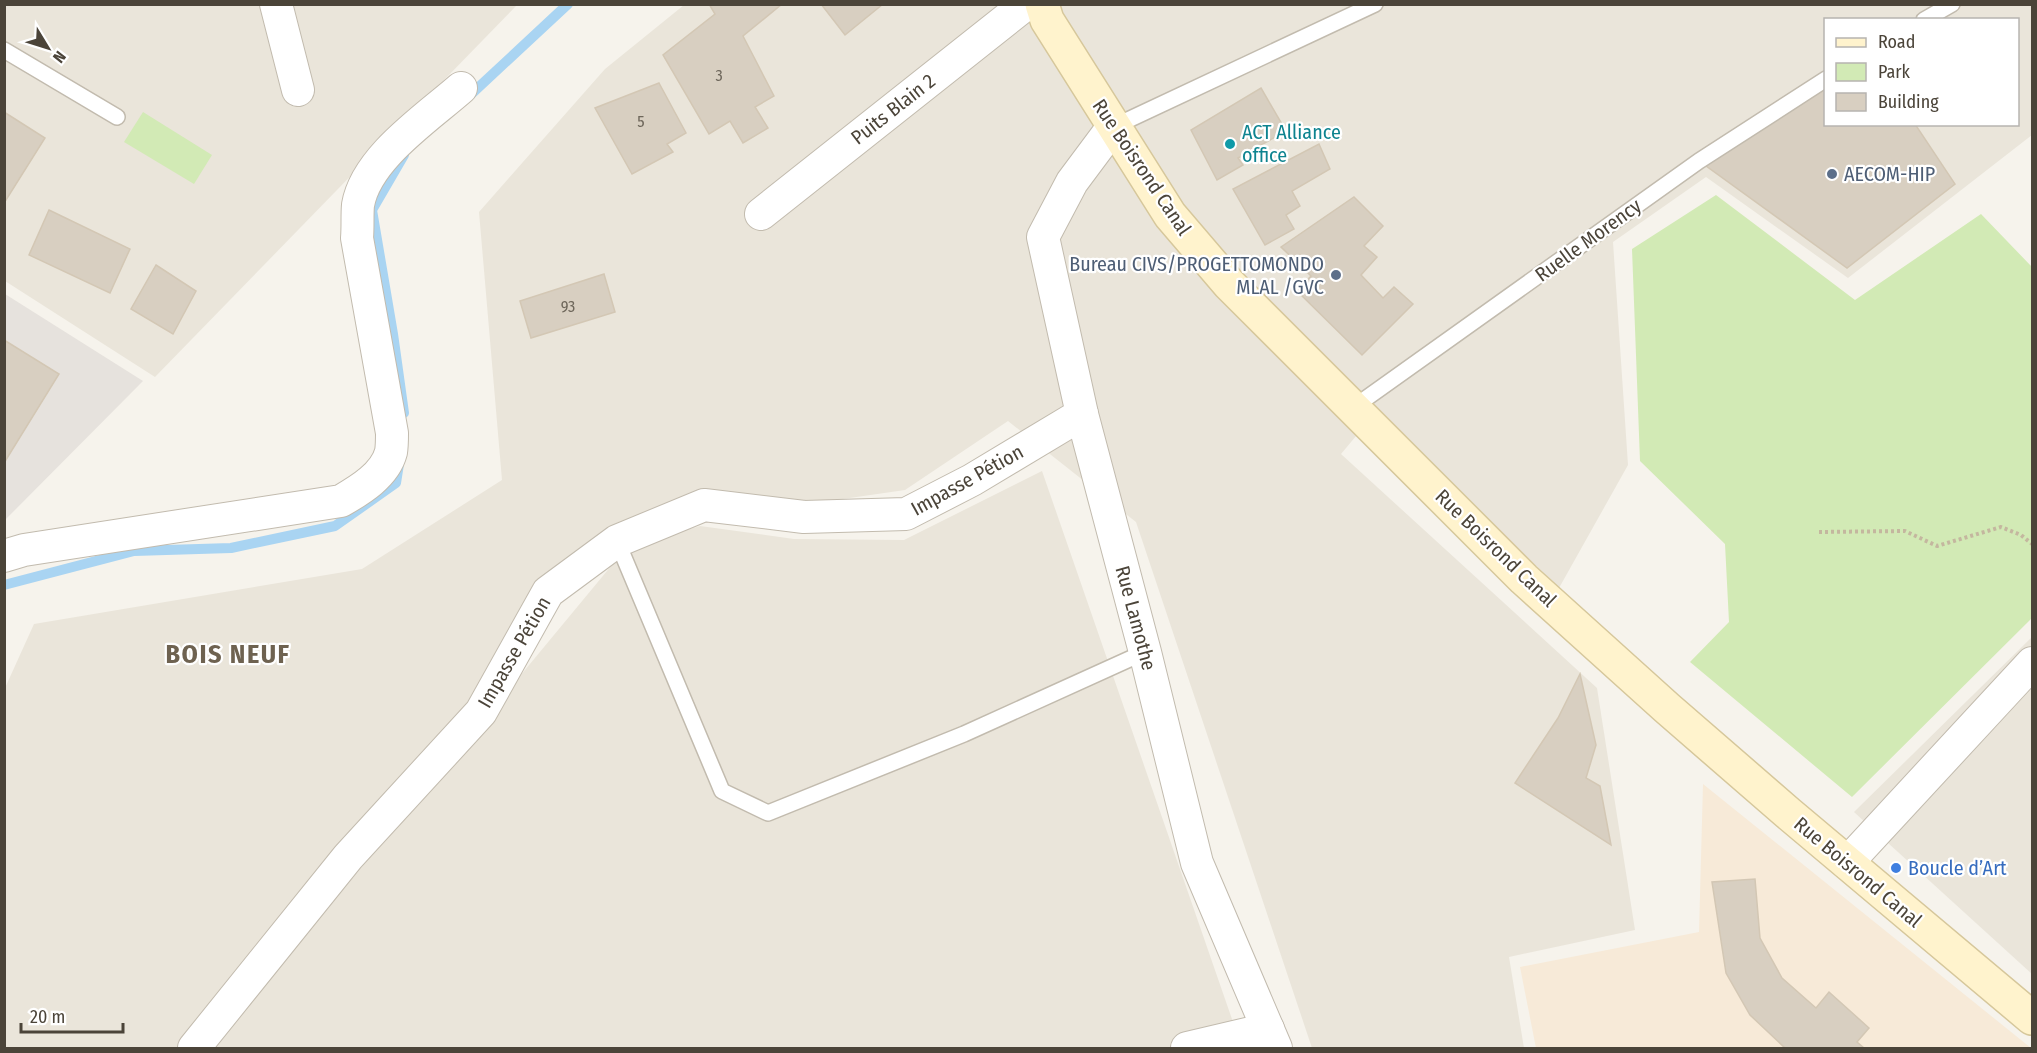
<svg xmlns="http://www.w3.org/2000/svg" width="2037" height="1053" font-family="'Fira Sans Condensed',sans-serif">
<rect width="100%" height="100%" fill="#f6f3ec"/>
<g fill="#eae5da" fill-rule="evenodd">
<path d="M 4,5 L 517,5 L 155,377 L 5,281 Z"/>
<path d="M 684,5 L 2032,5 L 2032,135 L 1848,278 L 1706,177 L 1613,242 L 1628,465 L 1559,588 L 1377,411 L 1341,454 L 1597,688 L 1635,930 L 1509,957 L 1524,1048 L 1312,1048 L 1136,522 L 1008,421 L 905,490 L 607,533 L 182,1048 L 5,1048 L 5,688 L 34,624 L 362,569 L 502,480 L 479,212 L 605,69 ZM 1826,20 L 2018,20 L 2018,124 L 1826,124 Z"/>
<path d="M 1042,471 L 1242,1048 L 212,1048 L 626,548 L 700,526 L 794,539 L 904,540 Z"/>
<path d="M 2032,637 L 2032,974 L 1854,812 Z"/>
</g>
<path fill="#f7ead8" d="M 1703,784 L 2031,1048 L 1536,1048 L 1520,967 L 1699,932 Z"/>
<path fill="#e6e2dd" d="M 5,294 L 143,381 L 5,520 Z"/>
<g fill="#d2eab5">
<path d="M 143,112 L 212,155 L 194,184 L 124,142 Z"/>
<path d="M 1716,195 L 1855,300 L 1981,214 L 2032,267 L 2032,618 L 1852,797 L 1690,662 L 1729,622 L 1725,544 L 1640,461 L 1632,249 Z"/>
</g>
<g fill="none" stroke-linecap="round" stroke-linejoin="round">
<g stroke="#a9d4f2" stroke-width="10">
<path d="M 467,98 L 568,4"/>
<path d="M 404,413 L 393,334 L 372,210 L 404,155"/>
<path d="M 4,585 L 134,551 L 231,548 L 335,526 L 396,483 L 399,464"/>
</g>
</g>
<g fill="#d8cfc1" stroke="#d3c7b4" stroke-width="1.5">
<path d="M 709,4 L 782,4 L 743,36 L 774,96 L 755,107 L 768,128 L 743,143 L 730,121 L 709,134 L 663,55 L 715,14 Z"/>
<path d="M 821,4 L 883,4 L 845,35 Z"/>
<path d="M 659,83 L 686,133 L 667,144 L 673,152 L 632,174 L 595,108 Z"/>
<path d="M 1826,84 L 1826,124 L 1915,124 L 1955,184 L 1847,268 L 1702,163 Z"/>
<path d="M 1261,88 L 1286,131 L 1238,158 L 1243,165 L 1217,180 L 1191,130 Z"/>
<path d="M 4,112 L 45,138 L 6,200 L 4,199 Z"/>
<path d="M 1319,144 L 1330,169 L 1292,191 L 1300,206 L 1286,215 L 1294,229 L 1265,245 L 1233,189 Z"/>
<path d="M 1354,197 L 1383,226 L 1364,246 L 1377,257 L 1361,275 L 1383,298 L 1394,287 L 1413,304 L 1362,355 L 1297,291 L 1311,276 L 1281,247 Z"/>
<path d="M 49,210 L 130,249 L 110,293 L 29,255 Z"/>
<path d="M 156,265 L 196,291 L 173,334 L 131,309 Z"/>
<path d="M 604,274 L 615,312 L 531,338 L 520,301 Z"/>
<path d="M 4,340 L 59,374 L 4,463 Z"/>
<path d="M 1580,674 L 1596,745 L 1586,778 L 1600,786 L 1611,845 L 1515,783 L 1558,718 Z"/>
<path d="M 1755,879 L 1760,938 L 1782,978 L 1816,1008 L 1829,992 L 1869,1028 L 1857,1042 L 1864,1048 L 1785,1048 L 1750,1015 L 1726,973 L 1712,882 Z"/>
</g>
<g fill="none" stroke-linecap="round" stroke-linejoin="round">
<defs>
<g id="lane">
<path d="M 1924,20 L 1952,4"/>
<path d="M 4,50 L 117,117"/>
<path d="M 1113,127 L 1375,4"/>
<path d="M 1354,407 L 1699,161 L 1826,79"/>
<path d="M 617,541 L 722,791 L 768,813 L 964,734 L 1145,652"/>
</g>
<g id="street">
<path d="M 276,4 L 298,90"/>
<path d="M 1113,127 L 1072,182 L 1043,237 L 1082,414 L 1145,652 L 1197,863 L 1276,1048"/>
<path d="M 761,214 L 1026,4"/>
<path d="M 4,556 L 24,550 L 341,501 C 360,490 385,475 391,452 C 392,446 392,439 392,433 L 357,238 C 358,227 357,215 358,205 C 366,158 427,118 461,88"/>
<path d="M 1847,863 L 2032,663"/>
<path d="M 194,1048 L 348,857 L 481,712 L 548,592 L 617,541 L 704,505 L 804,517 L 906,514 L 972,480 L 1082,414"/>
<path d="M 1187,1048 L 1268,1029"/>
</g>
<path id="secondary" d="M 1042,4 L 1047,20 L 1170,215 L 1229,284 L 1524,579 L 1667,708 L 1788,813 L 2032,1018"/>
</defs>
<use href="#lane" stroke="#c2bbae" stroke-width="18"/>
<use href="#street" stroke="#c2bbae" stroke-width="34"/>
<use href="#secondary" stroke="#d6c79b" stroke-width="36"/>
<path stroke="#c4b79f" stroke-width="4" stroke-dasharray="3 3" stroke-linecap="butt" d="M 1819,532 L 1905,531 L 1937,546 L 2001,527 L 2021,535 L 2032,544"/>
<use href="#lane" stroke="#fff" stroke-width="15"/>
<use href="#street" stroke="#fff" stroke-width="32"/>
<use href="#secondary" stroke="#fff3cd" stroke-width="33"/>
</g>
<circle fill="#0f9aa8" stroke="#fff" stroke-width="2" cx="1230" cy="144" r="6"/>
<g fill="#5c6f8a" stroke="#fff" stroke-width="2">
<circle cx="1832" cy="174" r="6"/>
<circle cx="1336" cy="275" r="6"/>
</g>
<circle fill="#3f7fe0" stroke="#fff" stroke-width="2" cx="1896" cy="868" r="6"/>
<g text-anchor="middle" dominant-baseline="central" stroke-width="4.5" stroke-linejoin="round" paint-order="stroke">
<g font-size="16" fill="#6e675b">
<text x="719" y="75">3</text>
<text x="641" y="121">5</text>
<text x="568" y="306">93</text>
</g>
<g font-size="20" fill="#4b4439" stroke="#fff">
<text transform="translate(893 109) rotate(-38)">Puits Blain 2</text>
<text transform="translate(1142 167) rotate(56)">Rue Boisrond Canal</text>
<text transform="translate(1588 240) rotate(-36)">Ruelle Morency</text>
<text transform="translate(967 480) rotate(-29)">Impasse Pétion</text>
<text transform="translate(1496 548) rotate(44)">Rue Boisrond Canal</text>
<text transform="translate(1136 618) rotate(75)">Rue Lamothe</text>
<text transform="translate(514 652) rotate(-60)">Impasse Pétion</text>
<text transform="translate(1858 872) rotate(40)">Rue Boisrond Canal</text>
</g>
<g font-size="20" fill="#0d838f" stroke="#fff" text-anchor="start">
<text x="1242" y="132">ACT Alliance<tspan x="1242" dy="23">office</tspan></text>
</g>
<g font-size="20" fill="#4e5e75" stroke="#fff" text-anchor="start">
<text x="1844" y="174">AECOM-HIP</text>
<text x="1324" y="264" text-anchor="end">Bureau CIVS/PROGETTOMONDO<tspan x="1324" dy="23">MLAL /GVC</tspan></text>
</g>
<g font-size="20" fill="#366cbe" stroke="#fff" text-anchor="start">
<text x="1908" y="868">Boucle d’Art</text>
</g>
<g font-size="26" font-weight="bold" letter-spacing="1.5" fill="#6e6250" stroke="#fff">
<text x="228" y="654">BOIS NEUF</text>
</g>
</g>
<rect width="2037" height="1053" fill="none" stroke="#4b4439" stroke-width="12"/>
<rect x="1824" y="18" width="195" height="108" fill="#ffffff" stroke="#b7b4b0" stroke-width="1.5"/>
<rect x="1836" y="38" width="30" height="9" fill="#fff3cd" stroke="#b7b4b0" stroke-width="1.5"/>
<text x="1878" y="48" font-size="18" fill="#4b4439">Road</text>
<rect x="1836" y="63" width="30" height="18" fill="#d2eab5" stroke="#b7b4b0" stroke-width="1.5"/>
<text x="1878" y="78" font-size="18" fill="#4b4439">Park</text>
<rect x="1836" y="93" width="30" height="18" fill="#d8cfc1" stroke="#b7b4b0" stroke-width="1.5"/>
<text x="1878" y="108" font-size="18" fill="#4b4439">Building</text>
<g transform="translate(48 48) rotate(128)" stroke="#ffffff" stroke-width="4.5" paint-order="stroke">
<path d="M0-4.5L10 22L0 15L-10 22Z" fill="#4b4439"/>
<text y="-9" font-size="16" font-weight="bold" text-anchor="middle" fill="#4b4439">N</text>
</g>
<path d="M21 1023v9h102v-9" fill="none" stroke="#4b4439" stroke-width="3"/>
<text x="30" y="1023" font-size="18" fill="#4b4439" stroke="#ffffff" stroke-width="4.5" paint-order="stroke">20 m</text>
</svg>
